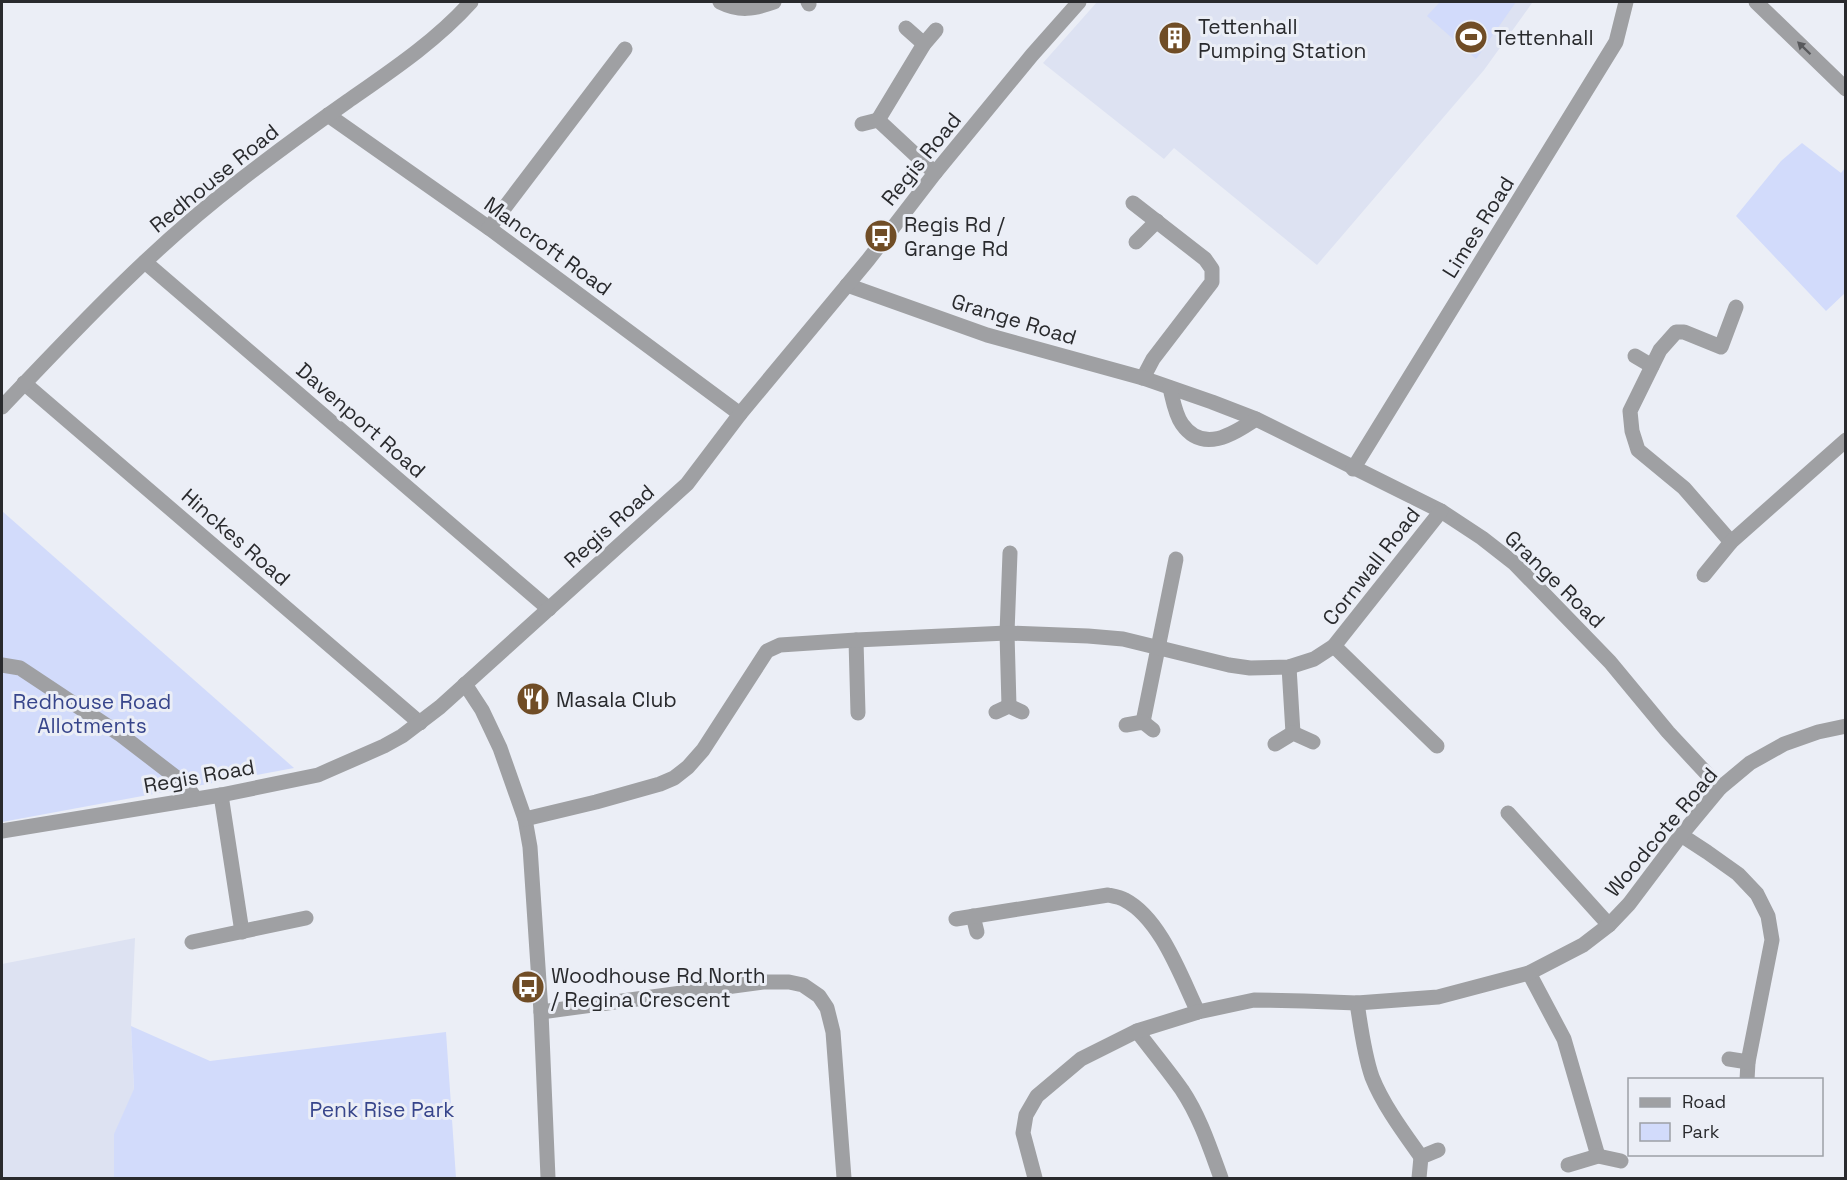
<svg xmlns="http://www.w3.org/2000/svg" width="1847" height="1180" font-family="'Space Grotesk',sans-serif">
<rect width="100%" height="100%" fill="#ebeef6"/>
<g fill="#dde2f2">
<path d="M 1097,2 L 1530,2 L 1532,3 L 1484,70 L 1317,265 L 1174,148 L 1164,159 L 1043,63 Z"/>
<path d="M 135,938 L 131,1026 L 138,1178 L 2,1178 L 2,964 Z"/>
</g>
<g fill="#d2dbfb">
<path d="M 1440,2 L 1516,2 L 1476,59 L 1427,16 Z"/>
<path d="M 1802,143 L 1841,173 L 1845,168 L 1845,293 L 1826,311 L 1736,216 L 1781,161 Z"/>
<path d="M 2,511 L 294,768 L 2,822 Z"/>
<path d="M 131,1026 L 210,1061 L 446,1032 L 456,1178 L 114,1178 L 114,1134 L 134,1089 Z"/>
</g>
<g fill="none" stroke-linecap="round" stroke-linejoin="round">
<g stroke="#9fa0a3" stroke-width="15">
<path d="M 720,2 C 740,12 754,9 774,2"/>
<path d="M 808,2 L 809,4"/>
<path d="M 1756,2 L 1846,89"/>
<path d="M 906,28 L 924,44"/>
<path d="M 328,115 L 489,228 L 740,414"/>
<path d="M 878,120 L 924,44 L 936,30"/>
<path d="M 862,124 L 878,120 L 935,173"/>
<path d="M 1133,203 L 1205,259 L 1212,269 L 1212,282 L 1153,359 L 1143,378"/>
<path d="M 489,228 L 625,49"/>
<path d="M 1136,242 L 1157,221"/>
<path d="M 145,262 L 549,609"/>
<path d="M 847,285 L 987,335 L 1143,378 L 1212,402 L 1256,419 L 1441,511 L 1482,538 L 1514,563 L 1610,662 L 1668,732 L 1720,788"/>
<path d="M 1635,356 L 1652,366"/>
<path d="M 24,383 L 420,723"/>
<path d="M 1170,388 C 1173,400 1175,414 1182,424 C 1203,454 1233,434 1256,419"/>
<path d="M 2,407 C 77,328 152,248 238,182 C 274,154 311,127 348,101 C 391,71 436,41 471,2"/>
<path d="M 1353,469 L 1616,42 L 1626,2"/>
<path d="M 1731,542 L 1684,488 L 1638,450 L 1632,431 L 1630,411 L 1660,350 L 1676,332 L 1684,332 L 1721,347 L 1736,307"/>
<path d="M 1704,575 L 1731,542 L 1846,440"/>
<path d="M 856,640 L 858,713"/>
<path d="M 1334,646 L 1437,746"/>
<path d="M 2,665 L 20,668 L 121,735 L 186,785 L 196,799"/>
<path d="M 1289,667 L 1293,733"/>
<path d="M 465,684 L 482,710 L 500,748 L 525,819 L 530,847 L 541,1012 L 548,1178"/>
<path d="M 1009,706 L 1007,633 L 1010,553"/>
<path d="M 996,712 L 1009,706 L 1022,712"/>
<path d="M 1143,722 L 1176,559"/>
<path d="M 1126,725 L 1143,722 L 1153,730"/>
<path d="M 1275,744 L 1293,733 L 1313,742"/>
<path d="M 221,795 L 242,932"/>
<path d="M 1508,813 L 1609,925"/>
<path d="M 525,819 L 596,802 L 660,784 L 674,778 L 688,767 L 703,750 L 767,651 L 780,645 L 856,640 L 1007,633 L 1088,636 L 1123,639 L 1229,665 L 1250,668 L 1289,667 L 1314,659 L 1334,646 L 1441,511"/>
<path d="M 2,831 L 221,795 L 318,775 L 384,746 L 402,736 L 440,707 L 687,484 L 740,414 L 868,260 L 935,173 L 1032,55 L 1079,2"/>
<path d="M 1681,835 L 1707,852 L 1738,874 L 1757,894 L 1768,916 L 1772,940 L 1748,1062 L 1747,1080"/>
<path d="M 973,916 L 977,932"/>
<path d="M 956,919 L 1108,895 C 1113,896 1120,897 1125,900 C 1161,919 1181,977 1198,1012"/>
<path d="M 192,942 L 306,918"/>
<path d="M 1529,973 L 1564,1039 L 1598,1156"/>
<path d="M 1357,1003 C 1361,1028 1364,1054 1372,1077 C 1383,1105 1404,1133 1421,1157"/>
<path d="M 541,1012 L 763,982 L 789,982 L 803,985 L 819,996 L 827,1008 L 833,1032 L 844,1178"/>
<path d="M 1137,1031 C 1152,1051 1168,1070 1182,1090 C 1200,1117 1210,1148 1221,1178"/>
<path d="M 1729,1059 L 1748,1062"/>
<path d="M 1568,1165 L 1598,1156 L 1621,1161"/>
<path d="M 1035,1178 L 1023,1133 L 1026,1115 L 1037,1096 L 1081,1059 L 1137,1031 L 1198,1012 L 1254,1000 L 1304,1001 L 1357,1003 L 1438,997 L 1529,973 L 1583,945 L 1609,925 L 1629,904 L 1681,835 L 1720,788 L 1750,763 L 1784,744 L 1818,732 L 1846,726"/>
<path d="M 1419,1178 L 1421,1157 L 1438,1150"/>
</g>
</g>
<defs><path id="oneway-solid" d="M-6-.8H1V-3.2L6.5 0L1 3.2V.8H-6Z" transform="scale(1.5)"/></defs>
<use fill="#58595c" href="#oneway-solid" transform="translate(1804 48) rotate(-136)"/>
<defs>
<symbol id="stadium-disc" viewBox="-11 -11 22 22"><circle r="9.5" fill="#704d26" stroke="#ebeef6"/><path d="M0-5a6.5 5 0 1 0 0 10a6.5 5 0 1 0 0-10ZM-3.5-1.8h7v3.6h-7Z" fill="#fff"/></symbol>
<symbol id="building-disc" viewBox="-11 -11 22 22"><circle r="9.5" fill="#704d26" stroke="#ebeef6"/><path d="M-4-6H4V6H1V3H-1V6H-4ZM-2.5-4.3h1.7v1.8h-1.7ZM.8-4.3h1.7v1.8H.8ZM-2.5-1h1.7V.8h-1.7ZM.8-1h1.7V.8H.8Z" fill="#fff"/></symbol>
<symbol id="bus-disc" viewBox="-11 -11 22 22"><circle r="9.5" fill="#704d26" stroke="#ebeef6"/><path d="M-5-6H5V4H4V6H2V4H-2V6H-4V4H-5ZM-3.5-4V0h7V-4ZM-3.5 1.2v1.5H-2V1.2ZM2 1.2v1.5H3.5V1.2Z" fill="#fff"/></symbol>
<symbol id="restaurant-disc" viewBox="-11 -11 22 22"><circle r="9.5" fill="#704d26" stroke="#ebeef6"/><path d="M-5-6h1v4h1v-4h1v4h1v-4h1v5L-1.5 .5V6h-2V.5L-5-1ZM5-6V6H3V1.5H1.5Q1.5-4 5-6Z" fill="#fff"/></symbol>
</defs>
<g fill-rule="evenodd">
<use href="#stadium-disc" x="1452" y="18" width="38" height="38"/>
<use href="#building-disc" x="1156" y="19" width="38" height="38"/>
<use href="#bus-disc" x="862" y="217" width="38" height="38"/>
<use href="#restaurant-disc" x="514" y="680" width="38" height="38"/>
<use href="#bus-disc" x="509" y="968" width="38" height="38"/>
</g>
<g text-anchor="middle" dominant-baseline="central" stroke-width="6" stroke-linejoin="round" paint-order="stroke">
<g font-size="21" fill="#292a2d" stroke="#ebeef6" text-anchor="start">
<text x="1198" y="26">Tettenhall<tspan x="1198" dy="24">Pumping Station</tspan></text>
<text x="1494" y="37">Tettenhall</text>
<text x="904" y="224">Regis Rd /<tspan x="904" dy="24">Grange Rd</tspan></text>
<text x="556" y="699">Masala Club</text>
<text x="551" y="975">Woodhouse Rd North<tspan x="551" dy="24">/ Regina Crescent</tspan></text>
</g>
<g font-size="21" fill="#292a2d" stroke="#ebeef6">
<text transform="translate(921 159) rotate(-51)">Regis Road</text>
<text transform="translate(214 178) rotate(-39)">Redhouse Road</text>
<text transform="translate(1478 227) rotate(-58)">Limes Road</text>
<text transform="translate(548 246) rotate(36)">Mancroft Road</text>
<text transform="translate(1014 319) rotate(17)">Grange Road</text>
<text transform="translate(361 420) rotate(41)">Davenport Road</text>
<text transform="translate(609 526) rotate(-42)">Regis Road</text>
<text transform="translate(236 537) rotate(41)">Hinckes Road</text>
<text transform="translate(1371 566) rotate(-52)">Cornwall Road</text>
<text transform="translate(1555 579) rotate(44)">Grange Road</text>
<text transform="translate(199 776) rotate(-10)">Regis Road</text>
<text transform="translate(1661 832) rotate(-50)">Woodcote Road</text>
</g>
<g font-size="21" fill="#37458b" stroke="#ebeef6">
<text x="92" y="701">Redhouse Road<tspan x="92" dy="24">Allotments</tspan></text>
<text x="382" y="1109">Penk Rise Park</text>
</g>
</g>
<rect width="1847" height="1180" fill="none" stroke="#292a2d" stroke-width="6"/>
<rect x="1628" y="1078" width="195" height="78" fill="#ebeef6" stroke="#9da0a6" stroke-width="1.5"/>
<rect x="1640" y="1098" width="30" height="9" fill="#9fa0a3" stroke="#9da0a6" stroke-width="1.5"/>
<text x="1682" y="1108" font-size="18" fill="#292a2d">Road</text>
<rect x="1640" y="1123" width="30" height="18" fill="#d2dbfb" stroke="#9da0a6" stroke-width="1.5"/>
<text x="1682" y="1138" font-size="18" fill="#292a2d">Park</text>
</svg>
